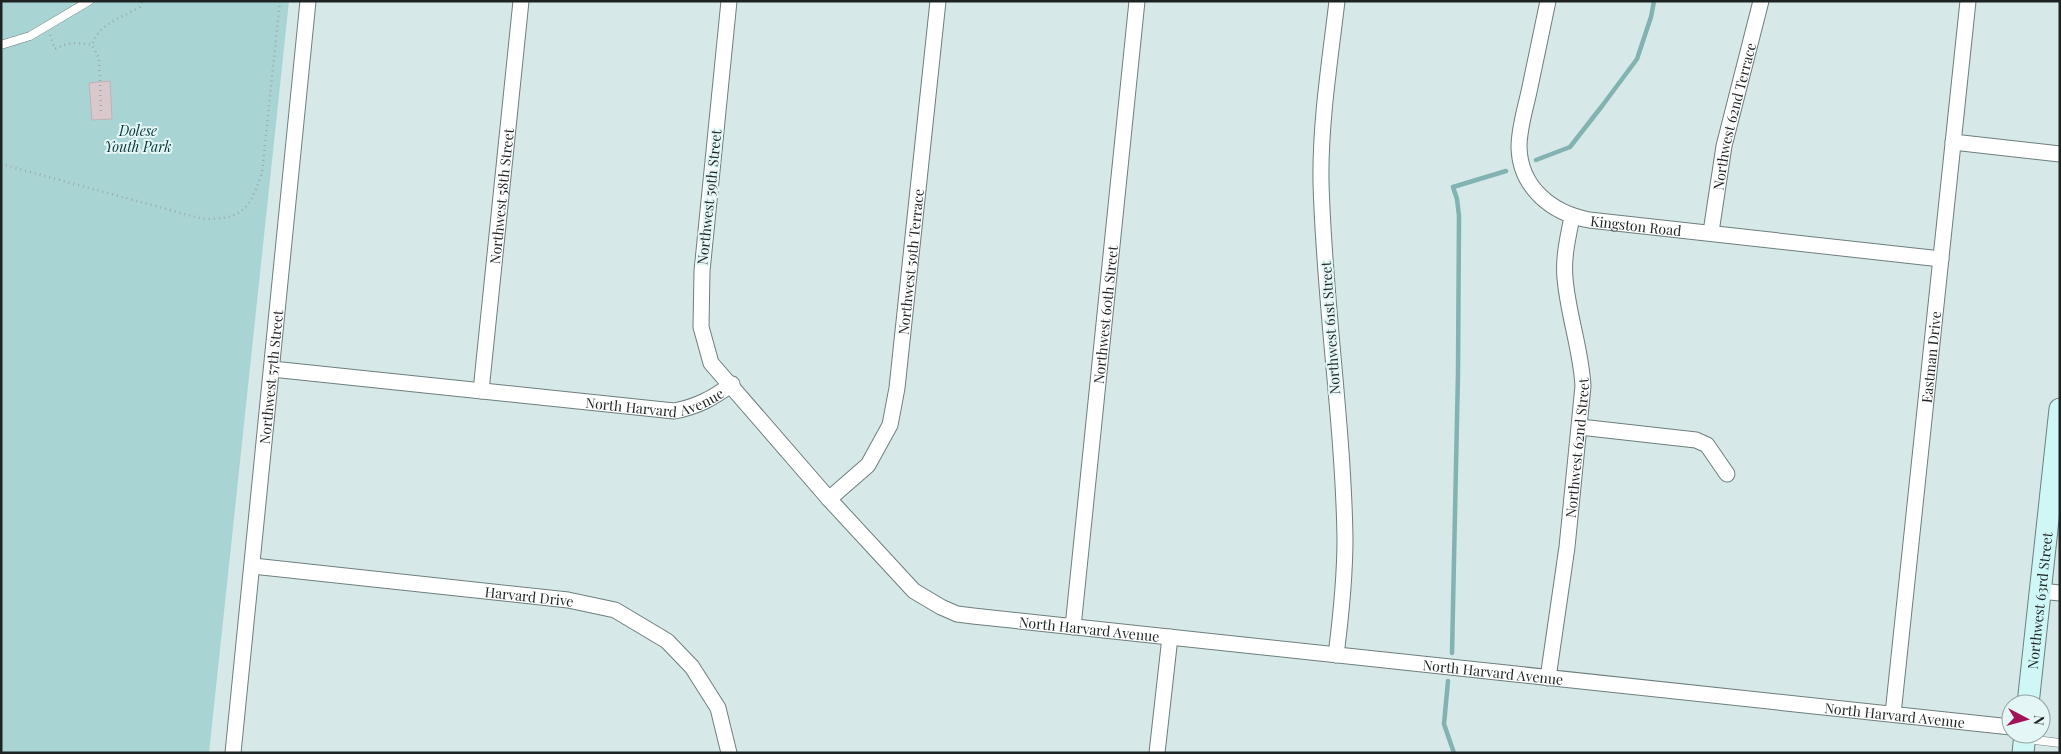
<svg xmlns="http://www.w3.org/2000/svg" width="2061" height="754" font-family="'Playfair Display',serif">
<rect width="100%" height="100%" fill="#d6e8e8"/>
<path fill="#a8d5d4" d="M 1,1 L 289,1 L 209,753 L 1,753 Z"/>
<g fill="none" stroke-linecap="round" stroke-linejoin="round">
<g stroke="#82b3b1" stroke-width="4.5">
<path d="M 1536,160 L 1570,147 L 1602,106 L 1637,59 L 1651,17 L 1654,1"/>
<path d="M 1452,653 L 1458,373 L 1459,216 L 1457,199 L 1453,187 L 1506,171"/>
<path d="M 1448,681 L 1444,724 L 1454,753"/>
</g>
</g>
<path fill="#d9c9cd" stroke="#c1b1b6" d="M 110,81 L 112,119 L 92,120 L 89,83 Z"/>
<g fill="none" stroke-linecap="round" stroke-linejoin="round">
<defs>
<g id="service">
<path d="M 1,45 L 30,36 L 89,1"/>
<path d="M 2027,739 L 2060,743"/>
</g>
<g id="minor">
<path id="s1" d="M 729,1 L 702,271 L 701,327 L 711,363 L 829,499 L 914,591 L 941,607 L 957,614 L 973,616 L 2011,727"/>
<path id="s2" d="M 1548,1 C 1542,30 1536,59 1530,87 C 1526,107 1519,127 1519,147 C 1520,188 1552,213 1589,220 L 1941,259"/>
<path d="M 1953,142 L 2060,154"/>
<path id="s3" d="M 1711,232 L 1724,146 L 1761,1"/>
<path id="s4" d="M 272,369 L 674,411 C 697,407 713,398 732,384"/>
<path id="s5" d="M 481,391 L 521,1"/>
<path d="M 1580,427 L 1696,440 L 1707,445 L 1727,474"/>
<path id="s6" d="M 829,499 L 868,465 L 890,425 L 897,388 L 938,1"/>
<path id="s7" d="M 253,566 L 568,600 L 615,610 L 667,641 L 692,667 L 718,708 L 729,753"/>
<path d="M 2040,591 L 2060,593"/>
<path id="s8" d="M 1073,627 L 1137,1"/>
<path d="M 1336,655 C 1341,616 1345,577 1345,538 C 1343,420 1324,301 1321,182 C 1320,122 1330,61 1337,1"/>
<path id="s9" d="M 1548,678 L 1567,547 L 1583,386 C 1581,349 1568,315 1565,278 C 1563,258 1568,237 1572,217"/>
<path id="s10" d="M 1893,714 L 1968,1"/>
<path id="s11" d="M 233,753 L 308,1"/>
<path d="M 1157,753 L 1170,637"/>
</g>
<g id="secondary">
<path id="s12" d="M 2028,704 L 2060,409"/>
<path d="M 2023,753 L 2025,734"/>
</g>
</defs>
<use href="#service" stroke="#6d7e7d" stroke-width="9"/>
<use href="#minor" stroke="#6d7e7d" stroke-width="17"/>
<use href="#secondary" stroke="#6d7e7d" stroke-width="23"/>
<g stroke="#9caaaa" stroke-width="2.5" stroke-dasharray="1 4" stroke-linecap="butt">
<path d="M 50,35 L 55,49 C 68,42 77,42 92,45"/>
<path d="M 101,111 L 99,58 L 92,45 C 99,23 122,18 140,7 L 142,1"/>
<path d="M 1,164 L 203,219 C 243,219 249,210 262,173 L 280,1"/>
</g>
<use href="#service" stroke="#fff" stroke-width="8"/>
<use href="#minor" stroke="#fff" stroke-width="15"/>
<use href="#secondary" stroke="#cef7f6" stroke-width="21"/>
</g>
<g text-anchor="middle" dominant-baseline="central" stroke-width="4" stroke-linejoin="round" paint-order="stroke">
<g font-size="14" fill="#1d2323" stroke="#e4f6f5">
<text stroke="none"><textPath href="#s3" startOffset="118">Northwest 62nd Terrace</textPath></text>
<text stroke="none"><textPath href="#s5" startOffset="196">Northwest 58th Street</textPath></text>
<text transform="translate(709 197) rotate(-84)">Northwest 59th Street</text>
<text stroke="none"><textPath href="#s2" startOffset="306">Kingston Road</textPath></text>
<text stroke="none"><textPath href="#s6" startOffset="262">Northwest 59th Terrace</textPath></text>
<text stroke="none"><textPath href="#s8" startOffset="314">Northwest 60th Street</textPath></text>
<text transform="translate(1330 328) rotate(-94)">Northwest 61st Street</text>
<text stroke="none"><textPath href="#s10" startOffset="359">Eastman Drive</textPath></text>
<text stroke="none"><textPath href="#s11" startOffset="378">Northwest 57th Street</textPath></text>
<text stroke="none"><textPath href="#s4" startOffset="386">North Harvard Avenue</textPath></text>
<text stroke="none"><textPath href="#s9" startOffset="232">Northwest 62nd Street</textPath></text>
<text stroke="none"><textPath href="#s7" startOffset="278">Harvard Drive</textPath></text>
<text stroke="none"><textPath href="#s12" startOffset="104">Northwest 63rd Street</textPath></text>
<text stroke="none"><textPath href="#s1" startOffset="852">North Harvard Avenue</textPath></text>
<text stroke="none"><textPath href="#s1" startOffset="1258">North Harvard Avenue</textPath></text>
<text stroke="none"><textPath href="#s1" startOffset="1662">North Harvard Avenue</textPath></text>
</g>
<g font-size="14" font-style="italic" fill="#033534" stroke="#e4f6f5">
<text x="138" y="130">Dolese<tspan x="138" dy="16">Youth Park</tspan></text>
</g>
</g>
<rect width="2061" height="754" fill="none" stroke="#1d2323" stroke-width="5"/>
<g transform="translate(2026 719) rotate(96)"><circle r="24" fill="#e4f6f5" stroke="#94a2a1"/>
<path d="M0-4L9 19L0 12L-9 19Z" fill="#a21358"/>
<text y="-8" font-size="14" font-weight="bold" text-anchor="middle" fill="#1d2323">N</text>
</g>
</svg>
